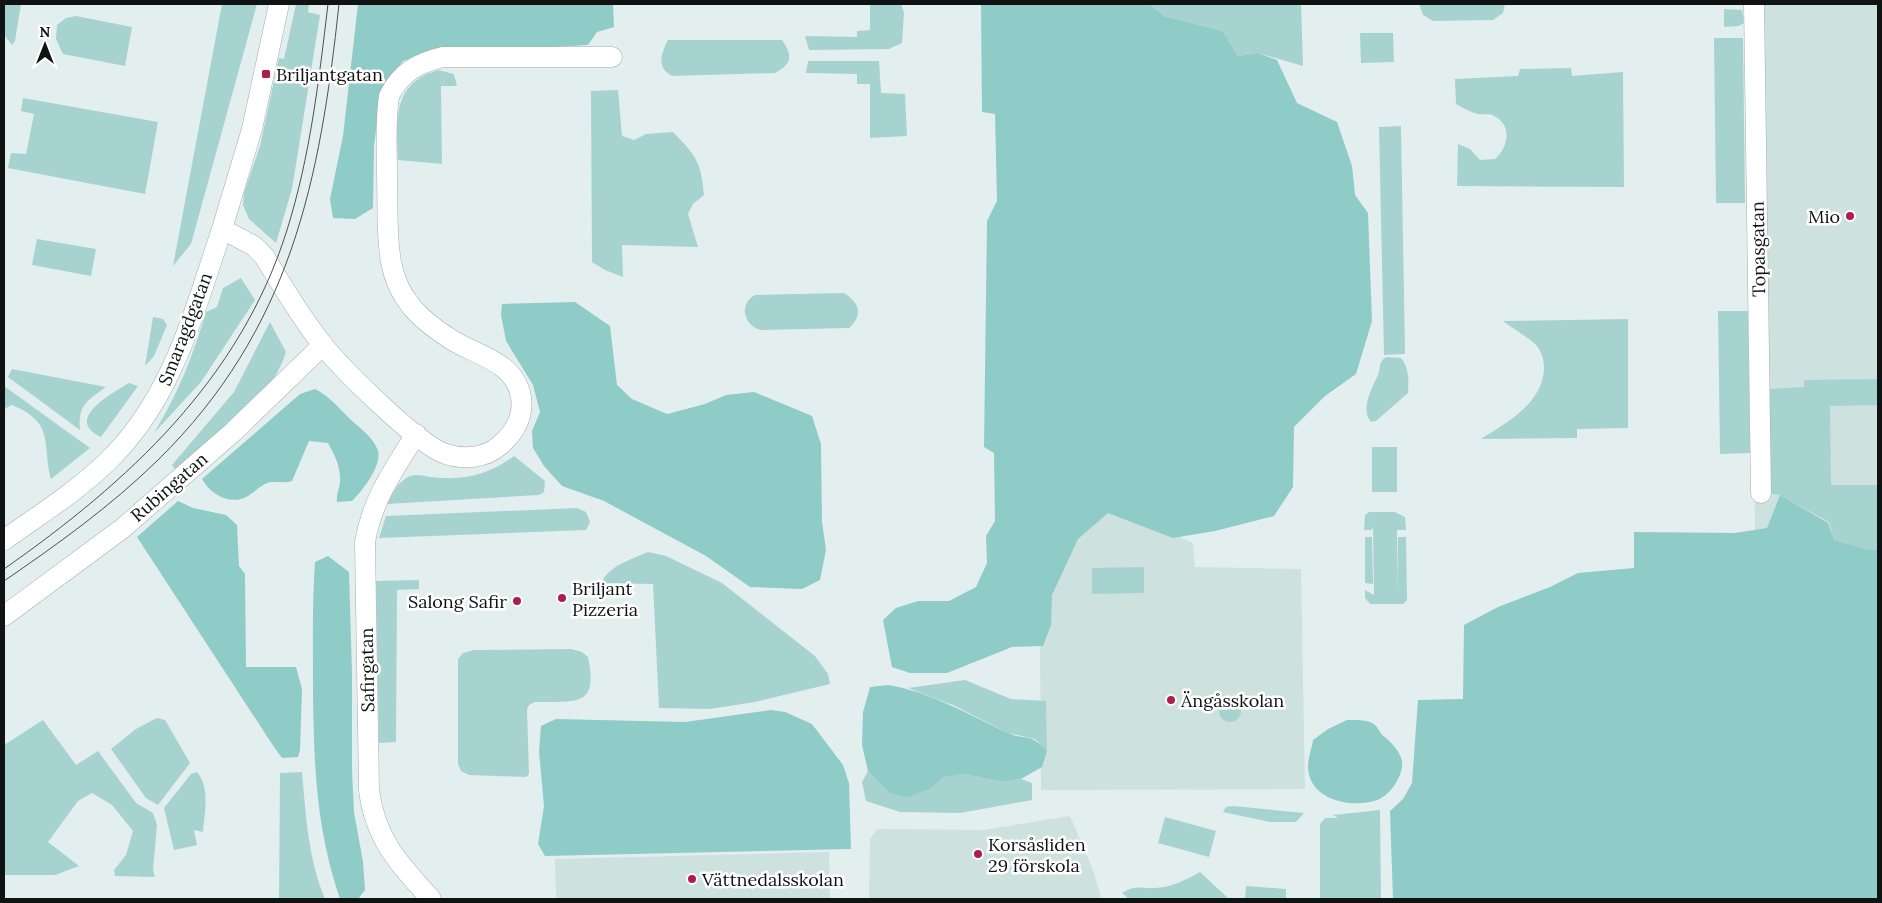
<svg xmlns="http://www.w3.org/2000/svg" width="1882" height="903" font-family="Lora,serif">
<rect width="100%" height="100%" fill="#e3efee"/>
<g fill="#cde1df">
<path d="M 1749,4 L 1878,4 L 1878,549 L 1870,550 L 1834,540 L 1780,496 L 1767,528 L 1755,530 Z"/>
<path d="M 1085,510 L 1124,511 L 1193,543 L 1195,567 L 1301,569 L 1305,789 L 1041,790 L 1040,638 L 1046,581 Z"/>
<path d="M 1070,816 L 1093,870 L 1101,897 L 1098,899 L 869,899 L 870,839 L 877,829 L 984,830 Z"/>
<path d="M 829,852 L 830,899 L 556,899 L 555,859 Z"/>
</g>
<g fill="#a6d3cf">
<path d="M 4,4 L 21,4 L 15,41 L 12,45 L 4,35 Z"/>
<path d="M 222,4 L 257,4 L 191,244 L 173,266 Z"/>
<path d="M 296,4 L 309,4 L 308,12 L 320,15 L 292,189 L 276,243 L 249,219 L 243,205 L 244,193 L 260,146 L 279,58 L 284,59 Z"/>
<path d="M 870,4 L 901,4 L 904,13 L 902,43 L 889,49 L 809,50 L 805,36 L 857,37 L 857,31 L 870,30 Z"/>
<path d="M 1149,4 L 1301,4 L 1303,66 L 1258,53 L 1238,56 L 1223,31 L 1164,16 Z"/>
<path d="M 1419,4 L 1505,4 L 1503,13 L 1493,20 L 1433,21 L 1423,15 Z"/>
<path d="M 1724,9 L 1742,10 L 1744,23 L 1739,26 L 1724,27 Z"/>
<path d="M 76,16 L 132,27 L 125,66 L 63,54 L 56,39 L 57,25 L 66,18 Z"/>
<path d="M 1360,33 L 1393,33 L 1394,62 L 1361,63 Z"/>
<path d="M 1714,38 L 1743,38 L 1745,203 L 1716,203 Z"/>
<path d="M 668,40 L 782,40 C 793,56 792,64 775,73 L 672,76 C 656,67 661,54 668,40 Z"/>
<path d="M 808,61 L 879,61 L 881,93 L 905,94 L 907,136 L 870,138 L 870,84 L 857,84 L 857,74 L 806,73 Z"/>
<path d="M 1571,68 L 1572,76 L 1623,72 L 1624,187 L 1457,186 L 1458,144 L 1470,149 L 1480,160 L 1495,159 C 1508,148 1513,125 1494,116 C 1490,113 1483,115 1478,114 C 1470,112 1463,108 1456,104 L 1455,79 L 1518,76 L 1520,69 Z"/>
<path d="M 438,70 L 454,74 L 457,86 L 441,86 L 442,164 L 398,160 C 397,120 391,84 438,70 Z"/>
<path d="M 618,90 L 622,136 L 634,140 L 646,134 L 673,132 C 696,156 701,161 704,195 L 693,204 L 688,214 L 698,247 L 622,245 L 623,277 L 605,270 L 592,262 L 591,91 Z"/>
<path d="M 23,98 L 158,122 L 145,194 L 8,168 L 11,153 L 26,154 L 34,114 L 21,111 Z"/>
<path d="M 1401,126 L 1405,354 L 1384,355 L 1379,127 Z"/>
<path d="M 37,239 L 96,249 L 91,276 L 32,265 Z"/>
<path d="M 241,278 L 255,300 L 201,382 L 154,433 C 179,392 192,358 206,312 L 217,307 L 223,288 Z"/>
<path d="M 844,293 C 860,303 863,315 849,328 L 761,330 C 744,326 738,304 755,295 Z"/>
<path d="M 1718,311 L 1748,311 L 1750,453 L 1720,454 Z"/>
<path d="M 153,317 L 163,319 L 167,325 L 154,356 L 145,366 Z"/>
<path d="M 1628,319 L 1628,428 L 1577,429 L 1577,438 L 1481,439 C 1508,422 1543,403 1544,368 C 1544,359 1541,349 1534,343 C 1525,335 1513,329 1503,321 Z"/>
<path d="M 270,322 L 286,352 C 269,405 217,437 176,471 L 172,465 L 234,392 Z"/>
<path d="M 1386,357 L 1401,358 C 1409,368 1409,380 1408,393 L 1376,421 L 1371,422 C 1360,409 1372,388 1378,375 C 1381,368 1378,362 1386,357 Z"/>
<path d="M 12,369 L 106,387 C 87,401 78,404 80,430 L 8,377 Z"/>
<path d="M 1878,379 L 1878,405 L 1830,406 L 1831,485 L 1878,485 L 1878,549 L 1870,550 L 1834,540 L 1829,522 L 1780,495 L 1769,493 L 1770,389 L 1804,387 L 1804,380 Z"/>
<path d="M 129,383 L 138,386 L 101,437 C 63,419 113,393 129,383 Z"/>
<path d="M 4,386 L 90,448 L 51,479 C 42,442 55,423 12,405 L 4,409 Z"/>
<rect x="1372" y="447" width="25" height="45"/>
<path d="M 514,456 L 545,481 L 544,492 L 539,495 L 387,504 C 392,494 398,482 408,477 C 416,473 423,476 431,477 C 464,481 488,475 514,456 Z"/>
<path d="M 577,508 L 586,512 L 590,522 L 586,530 L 379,538 L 386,516 Z"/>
<path d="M 1369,512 L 1395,512 L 1405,517 L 1406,530 L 1397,530 L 1398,595 L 1398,537 L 1406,537 L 1407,600 L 1403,604 L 1370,604 L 1365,598 L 1365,590 L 1374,595 L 1373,526 L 1372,530 L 1364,530 L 1365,515 Z"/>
<path d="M 1365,537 L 1372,537 L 1373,584 L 1365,583 Z"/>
<path d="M 648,552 L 666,556 L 722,583 L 815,656 L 828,674 L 830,684 L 755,702 L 710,709 L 659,708 L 653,584 L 602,583 C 606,567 634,558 648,552 Z"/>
<path d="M 1144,567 L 1144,593 L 1092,594 L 1092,568 Z"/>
<path d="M 419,580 L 419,589 L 397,590 L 396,742 L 379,743 L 376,581 Z"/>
<path d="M 571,649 L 582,652 L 588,657 C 599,709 575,701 535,702 L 529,705 L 527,710 L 529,774 L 526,777 L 469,775 L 461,771 L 458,764 L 458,659 L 463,653 L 474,650 Z"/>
<path d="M 965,680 L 1011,699 L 1046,701 L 1047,751 L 1035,739 L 1008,733 L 955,706 L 908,688 Z"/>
<circle cx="1230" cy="711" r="11"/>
<path d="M 157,718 L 165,720 L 190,763 L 158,805 L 146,798 L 111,749 L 136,729 Z"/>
<path d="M 43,720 L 76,765 L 98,751 L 136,803 L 153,813 L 157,825 L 153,870 L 155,877 L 115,876 L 114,870 L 126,855 L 133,831 L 112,805 L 92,793 L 78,801 L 48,842 L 79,866 L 55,875 L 4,875 L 4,745 Z"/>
<path d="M 868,771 L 889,793 L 931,787 L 943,776 L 964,774 L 1003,782 L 1021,779 L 1032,783 L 1032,800 L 960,813 L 900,812 L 866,801 L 862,782 Z"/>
<path d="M 197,772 C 210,787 205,812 203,832 L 194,830 L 197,845 L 174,850 L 164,808 L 191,774 Z"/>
<path d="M 302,772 C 306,816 308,858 325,899 L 279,899 L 280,773 Z"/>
<path d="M 1233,806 L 1304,813 L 1296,822 L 1270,822 L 1223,812 L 1226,807 Z"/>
<path d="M 1380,810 L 1381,899 L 1320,899 L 1320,824 L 1325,818 L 1338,818 L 1333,815 Z"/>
<path d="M 1165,817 L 1216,831 L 1209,857 L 1158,843 Z"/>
<path d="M 1200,872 L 1229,899 L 1129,899 L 1122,893 C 1137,884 1140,889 1156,888 C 1172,887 1186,880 1200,872 Z"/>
<path d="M 1246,886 L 1286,889 L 1286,899 L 1245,899 Z"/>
</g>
<g fill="#8fcbc7">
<path d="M 358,4 L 613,4 L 614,27 L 597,32 L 588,45 L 537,48 L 438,48 L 403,61 L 388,80 L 380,99 L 374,146 L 373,208 L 355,219 L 333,218 L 330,199 L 343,136 Z"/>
<path d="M 981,4 L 1149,4 L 1164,16 L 1223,31 L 1238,56 L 1258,53 L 1277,60 L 1297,103 L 1337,122 L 1352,166 L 1355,195 L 1368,213 L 1372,321 L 1356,374 L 1325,396 L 1294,427 L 1293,487 L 1274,516 L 1215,531 L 1173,538 L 1108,513 L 1078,539 L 1052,595 L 1051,625 L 1043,646 L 1012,647 L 947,673 L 910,673 L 892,667 L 883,620 L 896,608 L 918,601 L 949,601 L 976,587 L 987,563 L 986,536 L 995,521 L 994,453 L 984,447 L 987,221 L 997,201 L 995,114 L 982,112 Z"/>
<path d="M 575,302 L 610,326 L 617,385 L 632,399 L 667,414 L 705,404 L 726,395 L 754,392 L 812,416 L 821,444 L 822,522 L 826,550 L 820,580 L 802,589 L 750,587 L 706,556 L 604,501 L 562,486 L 544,466 L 533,448 L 532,431 L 540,412 L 533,385 L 506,341 L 501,315 L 502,304 Z"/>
<path d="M 315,389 C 329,396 339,408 350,419 C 360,428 374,438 378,451 C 382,466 362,491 352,501 L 337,502 C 336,493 341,486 340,478 C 340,465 334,454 328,443 L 309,441 L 292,481 C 284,484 272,480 265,484 C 257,488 251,496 241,499 C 225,503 209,492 202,479 L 300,394 Z"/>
<path d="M 1780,495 L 1828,523 L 1834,540 L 1870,550 L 1878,549 L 1878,899 L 1393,899 L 1390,811 L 1403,799 L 1412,783 L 1418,700 L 1463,699 L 1464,625 L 1498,607 L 1550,587 L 1578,573 L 1634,568 L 1634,532 L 1735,533 L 1767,528 Z"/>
<path d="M 178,501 L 193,508 L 226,515 L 237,525 L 239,566 L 245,574 L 246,667 L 296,667 L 302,689 L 300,750 L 298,757 L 282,758 L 274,747 L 137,537 Z"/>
<path d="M 328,556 L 349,572 L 352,673 L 352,770 L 354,812 L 363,862 L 365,890 L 358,899 L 340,899 C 316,828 314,767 313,692 C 313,648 312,605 315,562 Z"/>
<path d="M 888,685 C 931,692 967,714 1006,732 C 1026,742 1028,731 1047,751 L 1042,767 L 1021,779 L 1003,782 L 964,774 L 943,777 L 931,788 L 908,797 L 889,793 L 868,771 L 862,745 L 863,712 L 870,687 Z"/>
<path d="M 771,710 L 785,712 L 812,724 L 843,765 L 849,783 L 851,849 L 545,856 L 538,844 L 544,806 L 539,751 L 541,726 L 556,719 L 685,722 Z"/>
<path d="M 1347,720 C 1356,720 1370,719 1376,726 C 1380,731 1381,735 1386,738 C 1393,744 1402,754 1402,763 C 1403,777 1389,796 1377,800 C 1351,809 1308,800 1308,766 C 1308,758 1312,748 1313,740 L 1328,729 Z"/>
</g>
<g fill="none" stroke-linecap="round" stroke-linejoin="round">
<defs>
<g id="street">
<path d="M 279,4 L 252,129 L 222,229 L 254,246 L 264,256 C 282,286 301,317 322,344 C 341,368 419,446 446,454 C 464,460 485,458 499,446 C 514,434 524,417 521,397 C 515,362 478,356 452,340 C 438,331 421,319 411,306 C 401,294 394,278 391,262 C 386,234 388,204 387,175 C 387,149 385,122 389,96 C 401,72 418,63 443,57 L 612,57"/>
<path d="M 1754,4 L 1761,493"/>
<path d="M 416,434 C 394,469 372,500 365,542 L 369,790 C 375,839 399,864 431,899"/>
<path d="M 4,540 C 39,515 76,492 107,462 C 172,400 194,312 222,229"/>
<path d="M 4,616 L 123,528 L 233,432 L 323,345"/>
</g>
</defs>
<use href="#street" stroke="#a4afae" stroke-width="21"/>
<use href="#street" stroke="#fff" stroke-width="20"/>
<g stroke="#4b5150" stroke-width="1">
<path d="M 4,569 C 128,482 240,380 287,230 C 310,157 319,80 328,4"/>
<path d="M 4,581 C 58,544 111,506 158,460 C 291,329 320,181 339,4"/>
</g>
</g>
<g fill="#af1d4a" stroke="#fff" stroke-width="2">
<rect x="261" y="69" width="10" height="10" rx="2.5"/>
<circle cx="1850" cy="216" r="5"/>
<circle cx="562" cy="598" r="5"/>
<circle cx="517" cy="601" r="5"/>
<circle cx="1171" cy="700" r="5"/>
<circle cx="978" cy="854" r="5"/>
<circle cx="692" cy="879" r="5"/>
</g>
<g text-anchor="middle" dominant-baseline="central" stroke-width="5" stroke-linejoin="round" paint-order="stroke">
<g font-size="18" fill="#0f1312" stroke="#fff" text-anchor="start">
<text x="276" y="74">Briljantgatan</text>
<text x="1840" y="216" text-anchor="end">Mio</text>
<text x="572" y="588">Briljant<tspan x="572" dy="21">Pizzeria</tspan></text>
<text x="507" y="601" text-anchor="end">Salong Safir</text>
<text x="1181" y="700">Ängåsskolan</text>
<text x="988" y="844">Korsåsliden<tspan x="988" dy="21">29 förskola</tspan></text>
<text x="702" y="879">Vättnedalsskolan</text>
</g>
<g font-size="18" fill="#0f1312" stroke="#fff">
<text transform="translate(1758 249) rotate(-91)">Topasgatan</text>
<text transform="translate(185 329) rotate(-69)">Smaragdgatan</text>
<text transform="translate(169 487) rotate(-41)">Rubingatan</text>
<text transform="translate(367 670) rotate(-91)">Safirgatan</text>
</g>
</g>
<rect width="1882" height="903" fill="none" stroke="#0f1312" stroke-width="10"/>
<g transform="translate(45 45)" stroke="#ffffff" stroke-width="4" paint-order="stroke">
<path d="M0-4L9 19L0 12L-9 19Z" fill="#0f1312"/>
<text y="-8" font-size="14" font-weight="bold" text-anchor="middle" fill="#0f1312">N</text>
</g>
</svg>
